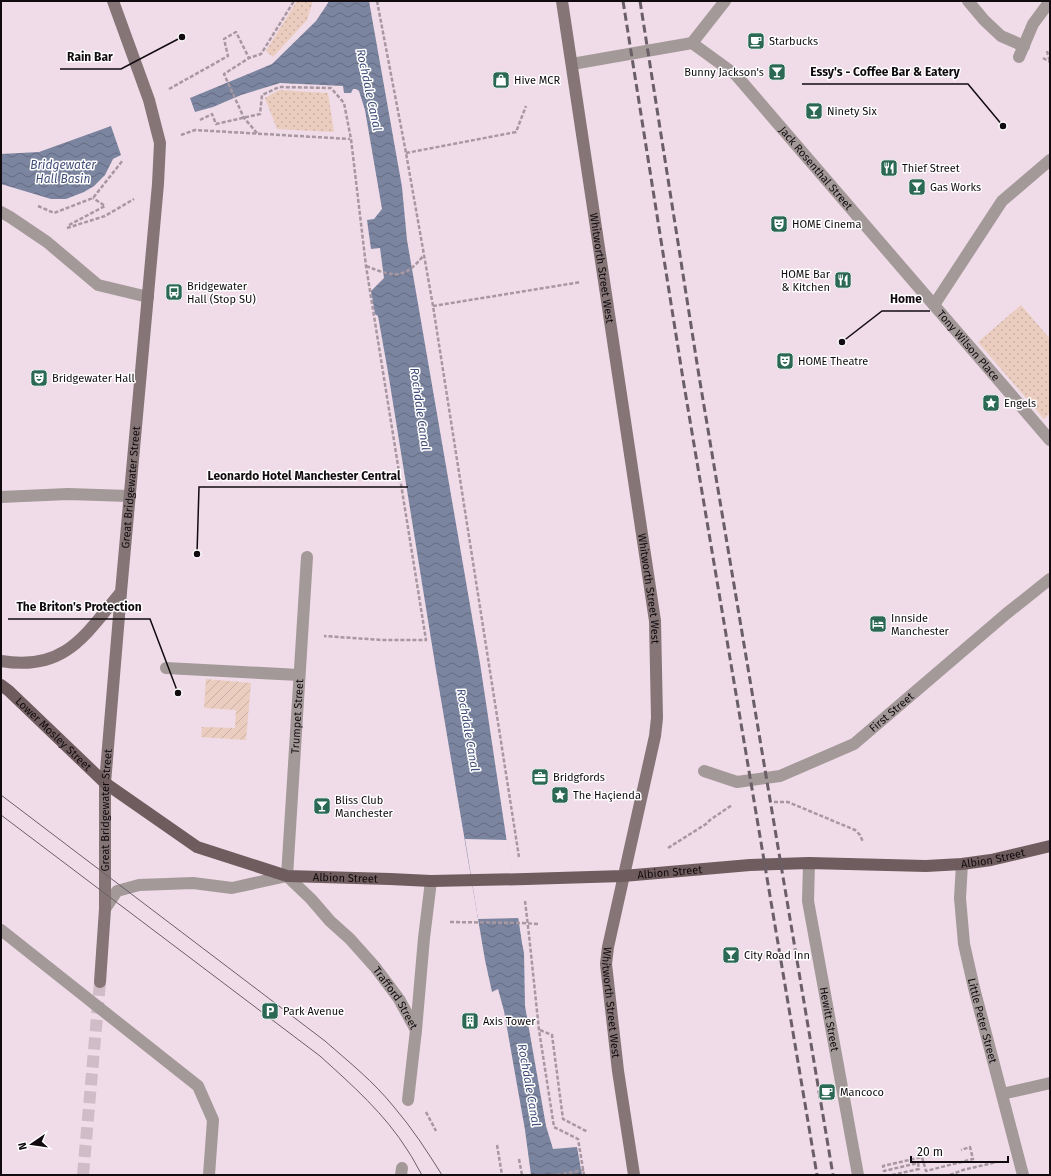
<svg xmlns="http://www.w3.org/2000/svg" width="1051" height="1176" font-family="'Fira Sans',sans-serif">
<defs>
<pattern id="grass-dots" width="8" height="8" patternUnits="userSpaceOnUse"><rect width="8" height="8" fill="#eacdbf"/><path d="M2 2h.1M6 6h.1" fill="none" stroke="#c8afa3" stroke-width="1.8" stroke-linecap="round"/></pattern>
<pattern id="garden-furrows" width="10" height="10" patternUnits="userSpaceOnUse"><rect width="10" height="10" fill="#eacdbf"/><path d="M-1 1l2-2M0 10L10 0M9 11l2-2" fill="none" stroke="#c8afa3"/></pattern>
<pattern id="water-waves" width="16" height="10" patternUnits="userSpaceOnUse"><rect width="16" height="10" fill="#7c85a0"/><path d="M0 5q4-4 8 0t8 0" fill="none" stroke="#646b81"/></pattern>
</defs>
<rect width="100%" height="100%" fill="#f0dbe8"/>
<g fill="url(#grass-dots)">
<path d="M 297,1 L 313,1 L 307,20 L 273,57 L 266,51 Z"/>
<path d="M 279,90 L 328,93 L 334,132 L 277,129 L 265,98 Z"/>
<path d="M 1021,305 L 1050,339 L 1050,413 L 1044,419 L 978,342 Z"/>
</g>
<path fill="url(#garden-furrows)" d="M 206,679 L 251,683 L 246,740 L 201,737 L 202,727 L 235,728 L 236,710 L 204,708 Z"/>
<g fill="url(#water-waves)">
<path d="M 328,1 L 369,1 L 402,187 L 407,240 L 480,663 L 522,943 L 524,953 L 525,1006 L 546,1126 L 553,1149 L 577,1147 L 582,1175 L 531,1175 L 525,1130 L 504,1011 L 498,989 L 492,992 L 485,960 L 436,670 L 388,372 L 378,316 L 375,314 L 371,291 L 384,278 L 380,248 L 371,249 L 367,220 L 374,219 L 382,209 L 365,110 L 359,91 L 356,89 L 353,89 L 351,93 L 344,93 L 343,86 L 280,83 L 241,95 L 213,107 L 195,112 L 190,98 L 272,64 L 316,21 L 328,3 Z"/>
<path d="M 111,126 L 121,155 L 113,159 L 105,175 L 94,186 L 84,192 L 66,199 L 51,199 L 1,184 L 1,154 L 39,152 Z"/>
</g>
<path fill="#f0dbe8" d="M 465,839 L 507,840 L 519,918 L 478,919 Z"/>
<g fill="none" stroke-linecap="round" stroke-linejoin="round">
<path stroke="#cfbcc7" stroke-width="12" stroke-dasharray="12 6" stroke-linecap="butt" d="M 83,1175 L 100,982"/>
<g stroke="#a797a1" stroke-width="2.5" stroke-dasharray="4 2" stroke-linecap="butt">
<path d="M 377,1 L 406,153 L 433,306 L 519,857"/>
<path d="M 1047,51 L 1050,62"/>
<path d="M 1043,58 L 1050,62"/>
<path d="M 169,89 L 228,56 L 224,39 L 236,32 L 249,58"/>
<path d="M 200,120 L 212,114 L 216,124 L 260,114 L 262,95 L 279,87 L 331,88 L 344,103 L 351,139 L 366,266 L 426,640 L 382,640 L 324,636"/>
<path d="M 257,133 L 244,118 L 224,74 L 249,58 L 261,54 L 294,1"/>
<path d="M 181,135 L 195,130 L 350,139"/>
<path d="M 406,153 L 516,132 L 526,106"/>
<path d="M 38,206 L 54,213 L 93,198 L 123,160"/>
<path d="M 69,225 L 105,206 L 93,198"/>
<path d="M 67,228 L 105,216 L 134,199"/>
<path d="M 366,266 C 394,277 404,280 424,255"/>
<path d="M 433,306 L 581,282"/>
<path d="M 774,802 L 788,802 L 855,830 L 860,835 L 863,842"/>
<path d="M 668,848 L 706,824 L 710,820 L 732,805"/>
<path d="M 525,901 L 529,935 L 539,1030 L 554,1127 L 578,1139 L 584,1175"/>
<path d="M 450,922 L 522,923"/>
<path d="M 540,1030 L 552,1035 L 563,1119 L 588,1132"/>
<path d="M 426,1112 L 436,1131"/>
<path d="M 497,1145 L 502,1175"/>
<path d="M 519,1159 L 522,1175"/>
<path d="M 892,1175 L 919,1169 L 918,1163 L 884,1171 L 883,1166 L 922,1157 L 926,1171 L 973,1159 L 970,1147 L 961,1150"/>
<path d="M 917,1175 L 919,1175"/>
<path d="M 950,1175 L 963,1170 L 997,1162"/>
</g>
<g stroke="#a49999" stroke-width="12">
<path d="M 1,212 L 10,217 L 47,242 L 98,285 L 148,297"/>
<path d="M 1,497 L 68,494 L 129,496"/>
<path d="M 166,668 L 299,675"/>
<path d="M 1,930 L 198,1086 L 213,1120 L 209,1175"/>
<path d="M 1002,1094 L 1050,1083"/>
<path d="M 408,1100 L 416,1030"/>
<path d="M 401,1175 L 402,1168"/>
</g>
<g stroke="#a49999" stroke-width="12">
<path d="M 968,1 L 984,20 L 1001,36 L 1024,46"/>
<path d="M 692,43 L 725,1"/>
<path d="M 1019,57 L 1033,24 L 1050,1"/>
<path id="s1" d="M 572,64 L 692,43 L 736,75 L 1050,440"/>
<path d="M 934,305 L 1002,201 L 1050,160"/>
<path id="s2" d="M 704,771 L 737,782 L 780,776 L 854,744 L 1006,614 L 1050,579"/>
<path id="s3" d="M 809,863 L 808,901 L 858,1175"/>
<path id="s4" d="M 962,864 L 960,898 L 964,944 L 974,988 L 1023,1175"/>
<path id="s5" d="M 287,876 L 307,557"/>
<path id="s6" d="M 287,876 L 311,899 L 330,921 L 350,939 L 375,967 L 399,999 L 416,1030"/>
<path d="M 105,909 L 117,891 L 139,885 L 193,883 L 232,888 L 287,876"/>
<path d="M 416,1030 L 424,938 L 431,881"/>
</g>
<g stroke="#857577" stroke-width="12">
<path id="s7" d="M 562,1 L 655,621 L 657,718 L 655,736 L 608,947 L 606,964 L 618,1071 L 634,1175"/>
<path d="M 1,661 C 65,672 85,635 121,592"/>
<path id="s8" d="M 100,982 L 105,909 L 105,783 L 121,592 L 158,184 L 160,143 L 149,100 L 113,1"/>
</g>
<g stroke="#6f5c5e" stroke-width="12">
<path id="s9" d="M 1,685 L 9,691 L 105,783 L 197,847 L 287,876 L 390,879 L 431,881"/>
<path id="s10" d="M 526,879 L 623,876 L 750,865 L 809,863 L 926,866 L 962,864 L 991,860 L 1050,846"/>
</g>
<g stroke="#6b5f67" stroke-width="1">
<path d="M 1,795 L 325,1041 C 349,1062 374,1082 394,1107 C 412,1128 427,1151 442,1175"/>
<path d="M 1,815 L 320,1056 C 352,1085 385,1114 408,1151 C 413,1158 417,1167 422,1175"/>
</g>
<g stroke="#6b5f67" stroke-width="3" stroke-dasharray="8 4" stroke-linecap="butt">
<path d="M 623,1 L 683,379 L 817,1175"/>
<path d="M 640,1 L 699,376 L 833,1175"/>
</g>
<g stroke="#a797a1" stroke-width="2.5" stroke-dasharray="4 2" stroke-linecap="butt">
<path d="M 522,923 L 538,924"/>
<path d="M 557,1175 L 584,1170"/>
</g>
<path stroke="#6f5c5e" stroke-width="12" d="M 431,881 L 526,879"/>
</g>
<defs>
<symbol id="cafe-square" viewBox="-11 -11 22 22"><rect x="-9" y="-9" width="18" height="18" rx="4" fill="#2b6955" stroke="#fff"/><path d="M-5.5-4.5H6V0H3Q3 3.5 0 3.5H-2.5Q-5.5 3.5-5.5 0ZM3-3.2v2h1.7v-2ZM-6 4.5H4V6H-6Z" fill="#fff"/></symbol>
<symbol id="bar-square" viewBox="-11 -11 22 22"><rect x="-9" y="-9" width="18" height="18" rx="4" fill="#2b6955" stroke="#fff"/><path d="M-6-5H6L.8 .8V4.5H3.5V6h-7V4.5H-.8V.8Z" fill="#fff"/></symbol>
<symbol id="shop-square" viewBox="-11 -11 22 22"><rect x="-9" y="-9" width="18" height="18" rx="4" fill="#2b6955" stroke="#fff"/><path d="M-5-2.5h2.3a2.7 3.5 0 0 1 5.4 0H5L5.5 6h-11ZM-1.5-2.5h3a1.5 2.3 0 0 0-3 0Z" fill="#fff"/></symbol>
<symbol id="restaurant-square" viewBox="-11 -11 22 22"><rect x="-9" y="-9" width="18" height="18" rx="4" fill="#2b6955" stroke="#fff"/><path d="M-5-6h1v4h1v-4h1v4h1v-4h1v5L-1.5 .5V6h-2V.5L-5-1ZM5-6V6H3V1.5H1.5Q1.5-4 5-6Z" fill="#fff"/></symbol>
<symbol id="theatre-square" viewBox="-11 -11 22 22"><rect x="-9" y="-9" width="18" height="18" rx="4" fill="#2b6955" stroke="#fff"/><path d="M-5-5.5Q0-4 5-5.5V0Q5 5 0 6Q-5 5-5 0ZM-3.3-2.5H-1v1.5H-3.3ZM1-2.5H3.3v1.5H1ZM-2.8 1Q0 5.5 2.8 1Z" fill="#fff"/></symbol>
<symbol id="bus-square" viewBox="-11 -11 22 22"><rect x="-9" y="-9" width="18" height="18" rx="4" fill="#2b6955" stroke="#fff"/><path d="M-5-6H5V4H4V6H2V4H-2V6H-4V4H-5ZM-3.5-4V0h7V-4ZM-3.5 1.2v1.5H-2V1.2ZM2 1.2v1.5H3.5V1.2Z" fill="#fff"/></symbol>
<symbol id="sight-square" viewBox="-11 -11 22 22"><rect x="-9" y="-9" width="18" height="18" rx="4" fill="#2b6955" stroke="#fff"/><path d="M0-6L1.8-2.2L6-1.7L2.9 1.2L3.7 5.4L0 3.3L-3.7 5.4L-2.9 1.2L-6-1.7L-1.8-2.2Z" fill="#fff"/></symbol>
<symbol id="hotel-square" viewBox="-11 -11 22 22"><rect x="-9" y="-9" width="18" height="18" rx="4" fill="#2b6955" stroke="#fff"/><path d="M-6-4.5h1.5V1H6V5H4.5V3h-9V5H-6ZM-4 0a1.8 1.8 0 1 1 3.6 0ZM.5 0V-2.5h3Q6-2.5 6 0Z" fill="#fff"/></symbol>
<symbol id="office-square" viewBox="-11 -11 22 22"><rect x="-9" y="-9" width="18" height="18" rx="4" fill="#2b6955" stroke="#fff"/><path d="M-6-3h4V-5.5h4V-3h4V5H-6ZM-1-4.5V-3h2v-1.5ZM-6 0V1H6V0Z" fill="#fff"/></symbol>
<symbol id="parking-square" viewBox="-11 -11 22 22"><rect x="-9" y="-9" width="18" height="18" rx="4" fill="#2b6955" stroke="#fff"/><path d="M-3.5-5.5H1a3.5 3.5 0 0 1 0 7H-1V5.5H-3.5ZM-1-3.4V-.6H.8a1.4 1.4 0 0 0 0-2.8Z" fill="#fff"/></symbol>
<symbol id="building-square" viewBox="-11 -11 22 22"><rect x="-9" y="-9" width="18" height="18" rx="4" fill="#2b6955" stroke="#fff"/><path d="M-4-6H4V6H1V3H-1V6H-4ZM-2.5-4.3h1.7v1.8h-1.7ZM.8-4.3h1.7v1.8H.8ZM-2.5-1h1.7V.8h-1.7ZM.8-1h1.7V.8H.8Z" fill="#fff"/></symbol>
</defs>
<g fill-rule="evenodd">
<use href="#cafe-square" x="746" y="31" width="20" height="20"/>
<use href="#bar-square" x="767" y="62" width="20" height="20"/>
<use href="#shop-square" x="491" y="70" width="20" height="20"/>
<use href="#bar-square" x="804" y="101" width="20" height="20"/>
<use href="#restaurant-square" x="879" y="158" width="20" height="20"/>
<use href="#bar-square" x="907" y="177" width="20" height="20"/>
<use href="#theatre-square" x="769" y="214" width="20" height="20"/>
<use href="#restaurant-square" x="833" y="270" width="20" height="20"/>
<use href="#bus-square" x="164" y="282" width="20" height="20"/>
<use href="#theatre-square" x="775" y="351" width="20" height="20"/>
<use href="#theatre-square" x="29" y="368" width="20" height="20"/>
<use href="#sight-square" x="981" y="393" width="20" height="20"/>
<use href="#hotel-square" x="868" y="614" width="20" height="20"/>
<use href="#office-square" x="530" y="767" width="20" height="20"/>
<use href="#sight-square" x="550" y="785" width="20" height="20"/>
<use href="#bar-square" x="312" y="796" width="20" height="20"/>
<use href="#bar-square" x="721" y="945" width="20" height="20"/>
<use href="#parking-square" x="260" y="1001" width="20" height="20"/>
<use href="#building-square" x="460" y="1011" width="20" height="20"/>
<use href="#cafe-square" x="817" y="1082" width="20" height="20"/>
</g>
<g text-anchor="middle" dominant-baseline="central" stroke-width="3" stroke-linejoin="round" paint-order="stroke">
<g font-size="11" fill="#110b0f" stroke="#fff" text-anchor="start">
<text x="769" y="41">Starbucks</text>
<text x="764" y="72" text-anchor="end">Bunny Jackson's</text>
<text x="514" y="80">Hive MCR</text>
<text x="827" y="111">Ninety Six</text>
<text x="902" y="168">Thief Street</text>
<text x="930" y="187">Gas Works</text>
<text x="792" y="224">HOME Cinema</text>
<text x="830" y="274" text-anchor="end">HOME Bar<tspan x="830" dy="13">&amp; Kitchen</tspan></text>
<text x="187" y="286">Bridgewater<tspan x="187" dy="13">Hall (Stop SU)</tspan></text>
<text x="798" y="361">HOME Theatre</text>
<text x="52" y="378">Bridgewater Hall</text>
<text x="1004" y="403">Engels</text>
<text x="891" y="618">Innside<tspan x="891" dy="13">Manchester</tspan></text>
<text x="553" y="777">Bridgfords</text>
<text x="573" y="795">The Haçienda</text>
<text x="335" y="800">Bliss Club<tspan x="335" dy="13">Manchester</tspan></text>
<text x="744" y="955">City Road Inn</text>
<text x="283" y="1011">Park Avenue</text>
<text x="483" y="1021">Axis Tower</text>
<text x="840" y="1092">Mancoco</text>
</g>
<g font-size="11" fill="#110b0f" stroke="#fff">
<text stroke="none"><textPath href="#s1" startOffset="299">Jack Rosenthal Street</textPath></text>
<text stroke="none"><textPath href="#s7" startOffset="270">Whitworth Street West</textPath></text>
<text stroke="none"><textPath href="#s1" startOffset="533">Tony Wilson Place</textPath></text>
<text stroke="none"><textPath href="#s8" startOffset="496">Great Bridgewater Street</textPath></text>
<text stroke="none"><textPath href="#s7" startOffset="594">Whitworth Street West</textPath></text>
<text stroke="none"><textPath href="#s2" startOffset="208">First Street</textPath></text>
<text stroke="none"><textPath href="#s5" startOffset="160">Trumpet Street</textPath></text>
<text stroke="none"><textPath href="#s9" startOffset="72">Lower Mosley Street</textPath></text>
<text stroke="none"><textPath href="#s8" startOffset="172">Great Bridgewater Street</textPath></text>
<text stroke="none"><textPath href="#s10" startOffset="468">Albion Street</textPath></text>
<text stroke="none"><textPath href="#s10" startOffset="144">Albion Street</textPath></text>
<text stroke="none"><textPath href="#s9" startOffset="408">Albion Street</textPath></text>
<text stroke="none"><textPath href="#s6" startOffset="164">Trafford Street</textPath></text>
<text stroke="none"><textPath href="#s7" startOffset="1014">Whitworth Street West</textPath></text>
<text stroke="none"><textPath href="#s3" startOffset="158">Hewitt Street</textPath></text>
<text stroke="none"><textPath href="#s4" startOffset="159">Little Peter Street</textPath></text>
</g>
<g font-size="12" font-style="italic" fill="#414e79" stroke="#fff">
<text transform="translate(369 90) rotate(78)">Rochdale Canal</text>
<text x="63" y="165">Bridgewater<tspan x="63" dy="14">Hall Basin</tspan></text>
<text transform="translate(420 409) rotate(82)">Rochdale Canal</text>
<text transform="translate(468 730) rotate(80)">Rochdale Canal</text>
<text transform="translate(529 1085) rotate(80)">Rochdale Canal</text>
</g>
</g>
<path fill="none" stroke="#110b0f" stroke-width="1.5" d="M182 37L121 69H60M1003 126L968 84H802M842 342L882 311H930M197 554L199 487H408M178 693L150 619H8"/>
<g fill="#110b0f" stroke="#fff" stroke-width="1.5">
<circle cx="182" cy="37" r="4"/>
<circle cx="1003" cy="126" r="4"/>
<circle cx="842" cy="342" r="4"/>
<circle cx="197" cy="554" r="4"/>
<circle cx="178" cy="693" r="4"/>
</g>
<g font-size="12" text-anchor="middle" font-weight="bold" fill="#110b0f" stroke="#fff" stroke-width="3" stroke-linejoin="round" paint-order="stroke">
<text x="90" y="61">Rain Bar</text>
<text x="885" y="76">Essy's - Coffee Bar &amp; Eatery</text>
<text x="906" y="303">Home</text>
<text x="304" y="480">Leonardo Hotel Manchester Central</text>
<text x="79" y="611">The Briton's Protection</text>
</g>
<rect width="1051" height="1176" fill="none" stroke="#110b0f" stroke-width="4"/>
<g transform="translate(32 1144) rotate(257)" stroke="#ffffff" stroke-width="3" paint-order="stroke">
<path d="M0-3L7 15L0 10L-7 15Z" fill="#110b0f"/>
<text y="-6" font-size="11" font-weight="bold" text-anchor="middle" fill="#110b0f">N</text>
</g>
<path d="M911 1156v6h97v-6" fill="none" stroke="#110b0f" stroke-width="2"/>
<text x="917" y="1156" font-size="12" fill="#110b0f" stroke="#ffffff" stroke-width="3" paint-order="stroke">20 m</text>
</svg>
